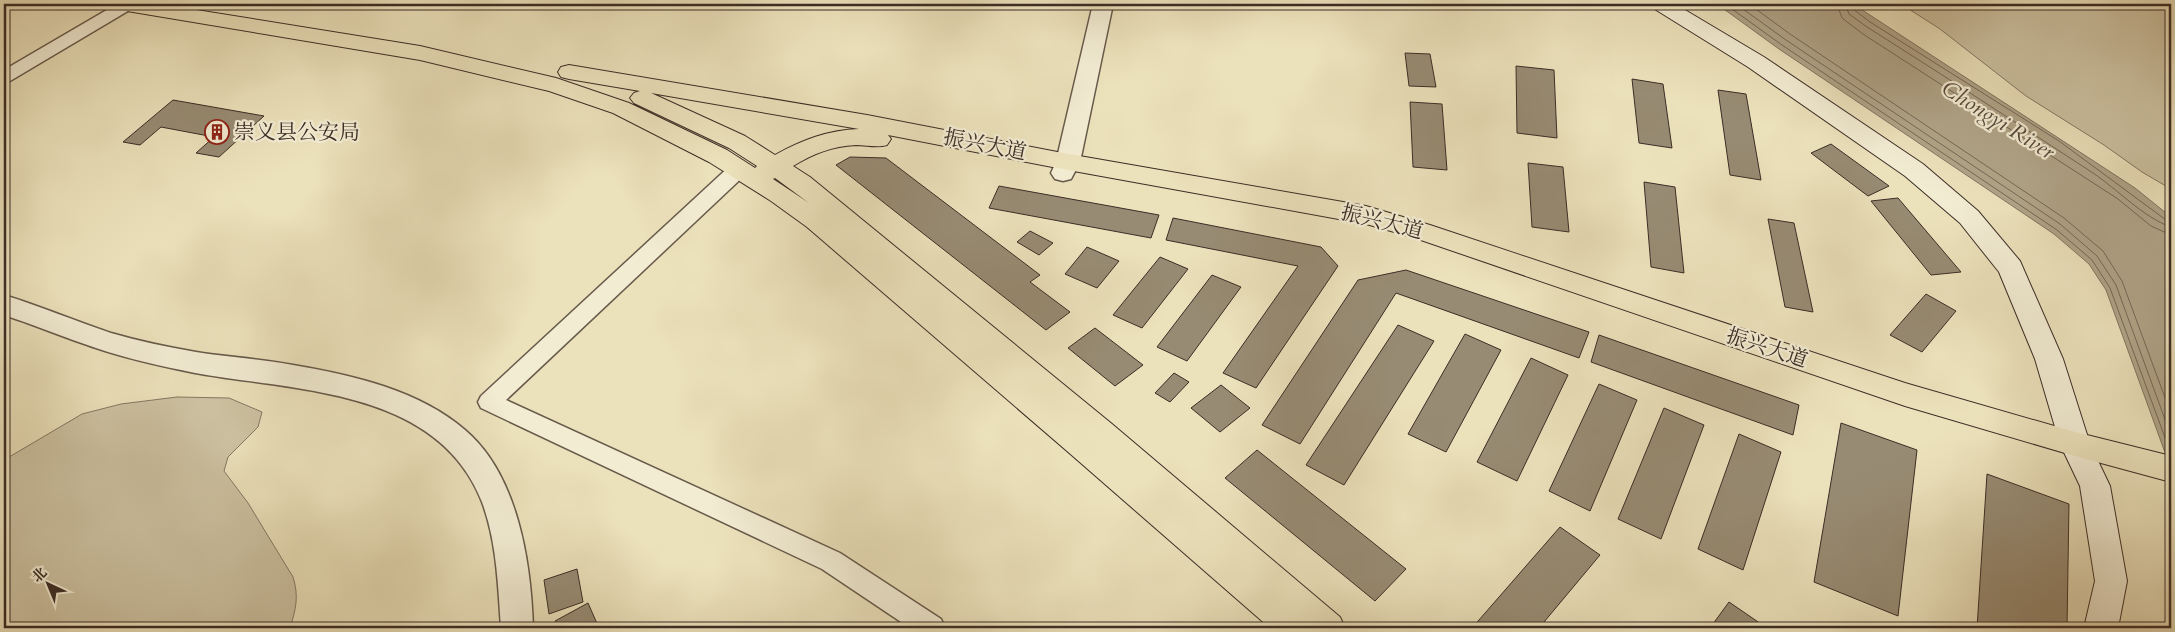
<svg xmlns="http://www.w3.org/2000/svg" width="2175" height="632" font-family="Cardo,'Noto Serif SC',serif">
<rect width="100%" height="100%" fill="#ebe1bb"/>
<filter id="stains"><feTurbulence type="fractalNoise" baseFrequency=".004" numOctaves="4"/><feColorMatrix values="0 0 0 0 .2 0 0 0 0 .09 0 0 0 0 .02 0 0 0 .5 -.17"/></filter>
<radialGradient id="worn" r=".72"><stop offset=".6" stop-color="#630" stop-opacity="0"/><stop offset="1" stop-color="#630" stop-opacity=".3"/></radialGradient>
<g fill="#cdc2a2" stroke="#847864">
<path d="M 1901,4 L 2171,4 L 2171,189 L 2142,172 L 2104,145 L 2026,96 L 1940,29 Z"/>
<path d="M 177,397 L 229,398 L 262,412 L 258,427 L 228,457 L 224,471 L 248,503 L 293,577 C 299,596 296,609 290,628 L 4,628 L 4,460 L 82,414 L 121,404 Z"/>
</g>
<path fill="#b0a488" stroke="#827461" d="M 1717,4 L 1853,4 L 2135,188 L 2171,217 L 2171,469 L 2106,290 L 2089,264 L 2054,234 L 1779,49 Z"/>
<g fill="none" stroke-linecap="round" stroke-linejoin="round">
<g stroke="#766857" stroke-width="1">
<path d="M 1725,4 L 1782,45 L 2057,230 L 2092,260 L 2110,288 L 2171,454"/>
<path d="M 1736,4 L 1786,40 L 2060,224 L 2097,256 L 2116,285 L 2171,436"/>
<path d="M 1749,4 L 1790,34 L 2064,218 L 2103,251 L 2122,281 L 2171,414"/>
<path d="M 1837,4 L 1842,18 L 1863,34 L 2118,199 L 2151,226 L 2171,235"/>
<path d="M 1845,4 L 1849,14 L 1867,27 C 1943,75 2018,124 2093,173 C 2117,189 2144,218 2171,227"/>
<path d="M 1851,4 L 1853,9 L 1870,22 L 2059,141 L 2166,220 L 2171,221"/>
</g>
</g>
<g fill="#978b73" stroke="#3c2d26">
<path d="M 1405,53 L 1430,54 L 1436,87 L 1409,86 Z"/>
<path d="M 1516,66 L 1554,70 L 1557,138 L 1517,133 Z"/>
<path d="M 1632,79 L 1663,84 L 1672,148 L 1639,143 Z"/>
<path d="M 1718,90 L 1746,94 L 1761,180 L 1730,175 Z"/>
<path d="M 173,100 L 264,116 L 219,157 L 196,153 L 214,137 L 161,127 L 140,145 L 123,142 Z"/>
<path d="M 1410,102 L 1442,104 L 1447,170 L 1413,167 Z"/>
<path d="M 1831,144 L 1889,186 L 1868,196 L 1811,153 Z"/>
<path d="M 850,157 L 886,158 L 1040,275 L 1030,282 L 1070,312 L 1046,330 L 836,165 Z"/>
<path d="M 1528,163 L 1563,167 L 1569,232 L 1532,227 Z"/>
<path d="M 1644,182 L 1675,187 L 1684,273 L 1651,267 Z"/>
<path d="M 999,186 L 1159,215 L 1151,238 L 989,208 Z"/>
<path d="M 1898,198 L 1961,272 L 1931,275 L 1871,201 Z"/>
<path d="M 1173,218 L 1321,247 L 1338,266 L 1256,388 L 1223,373 L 1298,266 L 1166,240 Z"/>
<path d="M 1768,219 L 1794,223 L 1813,312 L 1785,307 Z"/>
<path d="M 1030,231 L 1053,243 L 1039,255 L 1017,242 Z"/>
<path d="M 1087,247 L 1119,261 L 1097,288 L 1065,274 Z"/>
<path d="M 1160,257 L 1188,269 L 1142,328 L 1113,315 Z"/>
<path d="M 1406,270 L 1589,332 L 1579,358 L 1396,293 L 1300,444 L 1262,425 L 1358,280 Z"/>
<path d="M 1212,275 L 1241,287 L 1187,361 L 1157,347 Z"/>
<path d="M 1926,294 L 1956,311 L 1922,352 L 1890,335 Z"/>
<path d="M 1398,325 L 1434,341 L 1344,485 L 1306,465 Z"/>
<path d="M 1095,328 L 1143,365 L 1115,386 L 1068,348 Z"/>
<path d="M 1465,334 L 1501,350 L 1446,452 L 1408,434 Z"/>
<path d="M 1599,335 L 1799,405 L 1793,435 L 1591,362 Z"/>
<path d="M 1531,358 L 1568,375 L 1517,481 L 1477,462 Z"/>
<path d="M 1174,373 L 1189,382 L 1170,402 L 1155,393 Z"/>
<path d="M 1599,384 L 1637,400 L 1590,511 L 1549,491 Z"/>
<path d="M 1221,385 L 1250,408 L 1220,432 L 1191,408 Z"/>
<path d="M 1664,408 L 1704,425 L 1661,539 L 1618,519 Z"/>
<path d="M 1841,423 L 1917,450 L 1898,616 L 1814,582 Z"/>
<path d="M 1739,434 L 1781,452 L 1743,570 L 1698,549 Z"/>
<path d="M 1257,450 L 1406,569 L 1375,601 L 1225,478 Z"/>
<path d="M 1987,474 L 2069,504 L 2067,628 L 1977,628 Z"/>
<path d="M 1560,527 L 1600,555 L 1539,628 L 1472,628 Z"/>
<path d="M 577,569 L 583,602 L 549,614 L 544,580 Z"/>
<path d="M 1729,602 L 1764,626 L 1762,628 L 1710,628 Z"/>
<path d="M 588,603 L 599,628 L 558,628 L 555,621 Z"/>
</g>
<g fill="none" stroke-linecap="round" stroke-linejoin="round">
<defs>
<g id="minor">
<path d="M 117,4 L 135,5 L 133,8 L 10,81 L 4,82 L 4,70 Z"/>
<path d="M 739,163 L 746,164 L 748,169 L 746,174 L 506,400 L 840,553 L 941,619 L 945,628 L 910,628 L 822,569 L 481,408 L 478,402 L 481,396 L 732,164 Z"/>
</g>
<g id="tertiary">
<path d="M 1093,4 L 1113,4 L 1080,162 L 1071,179 L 1063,181 L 1055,179 L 1051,173 L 1056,162 Z"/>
<path d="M 4,295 C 40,306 75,321 111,333 C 139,341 167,347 196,352 C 228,357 261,359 293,365 C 352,375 419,390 465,430 C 518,475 531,562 533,628 L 501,628 C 498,586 497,542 482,502 C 438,388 294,391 195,373 C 161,366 128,359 96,348 C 65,338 35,325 4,315 Z"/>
</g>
<path id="secondary" d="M 1649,4 L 1675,4 L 1764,57 L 1923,164 L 1978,211 L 2020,261 L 2063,359 L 2090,444 L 2110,486 L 2127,581 L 2118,628 L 2084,628 L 2095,581 L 2080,486 L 2060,444 L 2035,359 L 1999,272 L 1960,223 L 1905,176 L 1748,67 L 1653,8 Z"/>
<path id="primary" d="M 110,4 L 159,4 L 420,46 L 556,78 L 629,103 L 727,150 L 755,168 L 757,166 L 729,148 L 634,103 L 630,98 L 634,93 L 640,91 L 569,79 L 561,77 L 558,72 L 561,67 L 569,65 L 867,115 L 1068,154 L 1366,206 L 1430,225 L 1905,383 L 2075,432 L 2171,456 L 2171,482 L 2075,456 L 1905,406 L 1412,237 L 1366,224 L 1068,170 L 888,135 L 891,139 L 887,145 C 877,148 867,145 856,145 C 832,146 813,154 793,166 L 810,177 L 1112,424 L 1340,617 L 1345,628 L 1270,628 L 1067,451 L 807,227 L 771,201 L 709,162 L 613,113 L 549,91 L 420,60 L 121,10 L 114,8 ZM 651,93 L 859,129 C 828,130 802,140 775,155 L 745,136 ZM 775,178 L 809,203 L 773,179 Z"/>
</defs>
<use href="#minor" stroke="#685a4b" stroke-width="3"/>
<use href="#tertiary" stroke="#685a4b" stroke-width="3"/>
<use href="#secondary" stroke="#3c2d26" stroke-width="2"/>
<use href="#primary" stroke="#3c2d26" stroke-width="2"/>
<use href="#minor" fill="#f2ecd3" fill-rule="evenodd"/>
<use href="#tertiary" fill="#f2ecd3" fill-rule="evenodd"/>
<use href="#secondary" fill="#f2ecd3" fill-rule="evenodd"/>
<use href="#primary" fill="#ebe1bb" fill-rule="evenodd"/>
</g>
<defs>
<symbol id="building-ring" viewBox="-11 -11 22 22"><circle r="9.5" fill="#f2ecd3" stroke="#8f2418" stroke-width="1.5"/><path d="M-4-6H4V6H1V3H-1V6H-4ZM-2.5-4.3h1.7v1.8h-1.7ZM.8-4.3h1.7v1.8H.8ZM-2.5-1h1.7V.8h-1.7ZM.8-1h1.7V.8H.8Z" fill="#8f2418"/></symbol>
</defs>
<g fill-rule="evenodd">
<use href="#building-ring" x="203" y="118" width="28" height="28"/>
</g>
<g text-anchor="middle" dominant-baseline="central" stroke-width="4.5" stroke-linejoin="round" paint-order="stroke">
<g font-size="21" fill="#3c2d26" stroke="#f2ecd3" text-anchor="start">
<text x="234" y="132">崇义县公安局</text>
</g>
<g font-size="21" fill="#3c2d26" stroke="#f2ecd3">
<text transform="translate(985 145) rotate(11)">振兴大道</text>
<text transform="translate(1382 222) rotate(14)">振兴大道</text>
<text transform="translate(1767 348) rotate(18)">振兴大道</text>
</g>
<g font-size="22" font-style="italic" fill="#594b3e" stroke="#f2ecd3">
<text transform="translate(1998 120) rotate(32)">Chongyi River</text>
</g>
</g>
<rect width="2175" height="632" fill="none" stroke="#ebe1bb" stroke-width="20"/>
<rect x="5" y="5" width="2165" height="622" fill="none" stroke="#3c2d26" stroke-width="2.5"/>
<rect x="10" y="10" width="2155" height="612" fill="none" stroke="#3c2d26"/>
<g transform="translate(48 584) rotate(316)" stroke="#f2ecd3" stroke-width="4" paint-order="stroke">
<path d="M0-4L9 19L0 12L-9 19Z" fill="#3c2d26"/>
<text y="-8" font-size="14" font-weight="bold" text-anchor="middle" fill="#3c2d26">北</text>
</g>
<rect width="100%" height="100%" filter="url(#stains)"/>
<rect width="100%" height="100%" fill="url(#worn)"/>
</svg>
